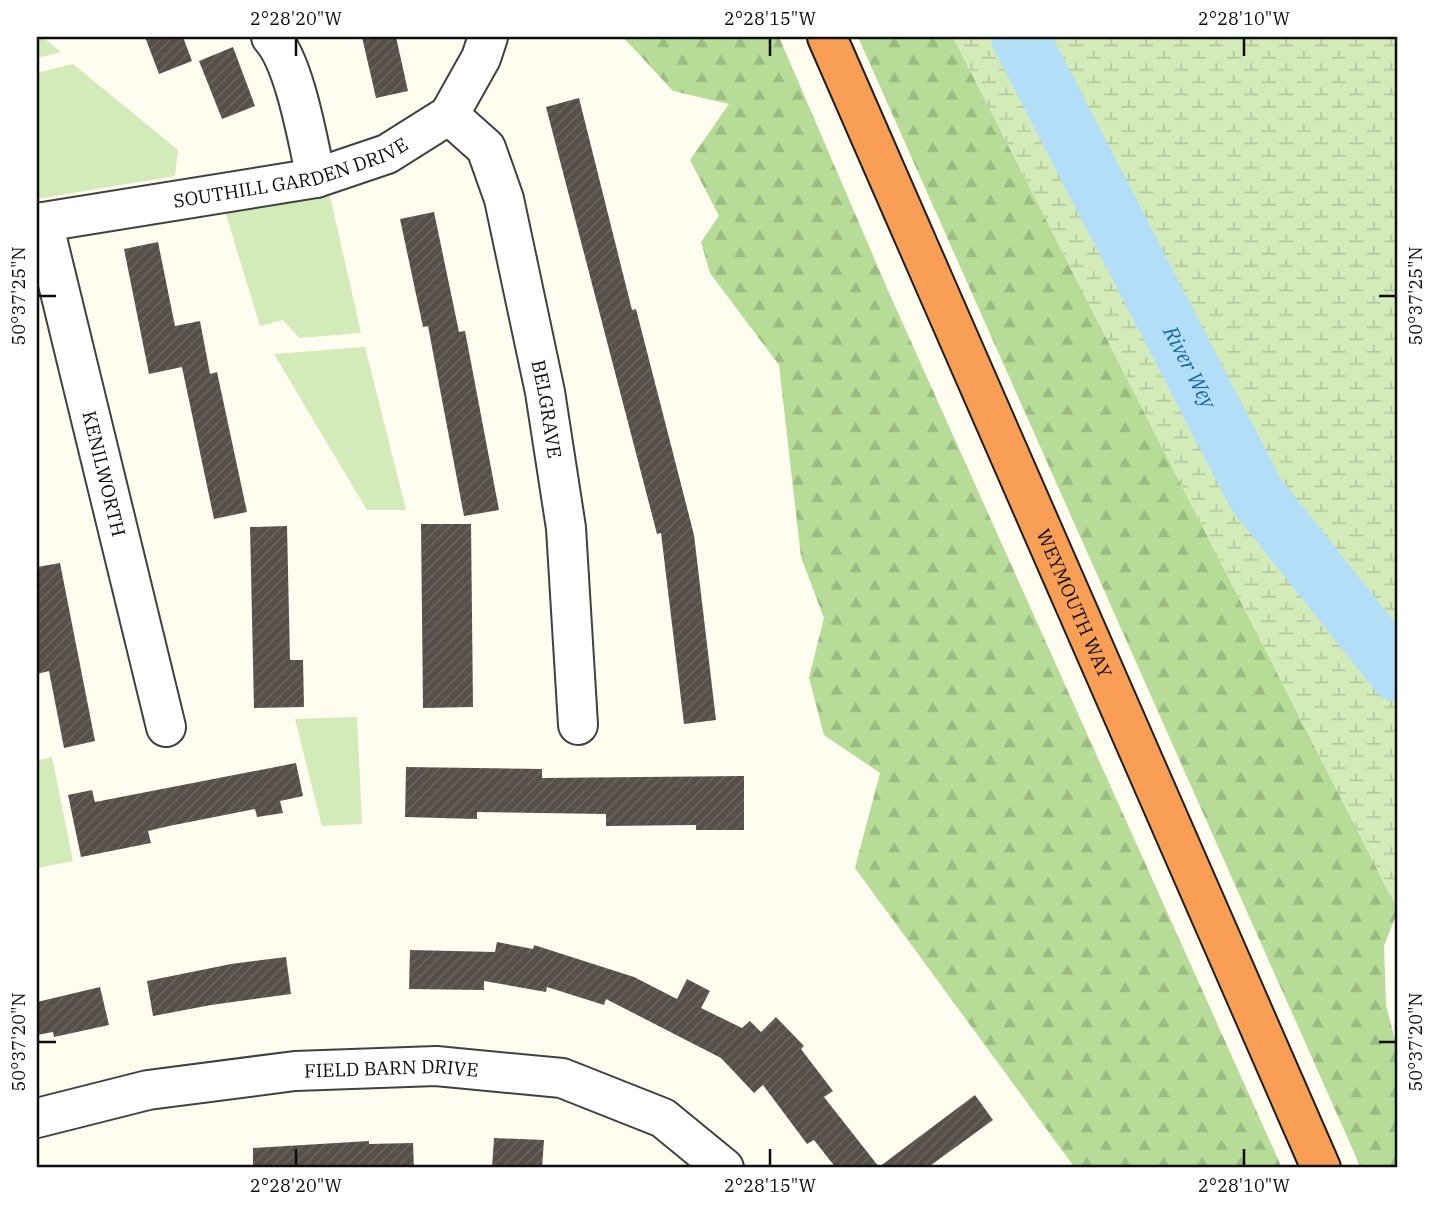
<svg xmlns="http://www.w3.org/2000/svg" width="1435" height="1205" font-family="'IBM Plex Serif',serif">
<defs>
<pattern id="forest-firs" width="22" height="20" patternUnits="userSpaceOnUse" patternTransform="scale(1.75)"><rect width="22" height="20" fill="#b6dc97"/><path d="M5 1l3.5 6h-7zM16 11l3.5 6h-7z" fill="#9bbc81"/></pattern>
<pattern id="wetland-marsh" width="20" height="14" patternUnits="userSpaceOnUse" patternTransform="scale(1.75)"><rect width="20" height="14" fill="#d3ebb8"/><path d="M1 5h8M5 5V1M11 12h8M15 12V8" fill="none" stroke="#b4c89d"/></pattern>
<pattern id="building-hatch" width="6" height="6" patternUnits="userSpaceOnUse" patternTransform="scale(1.75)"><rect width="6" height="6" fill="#574f4a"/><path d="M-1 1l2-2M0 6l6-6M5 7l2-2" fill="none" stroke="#6a6460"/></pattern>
</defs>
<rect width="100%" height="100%" fill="#fffcf0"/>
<g fill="#d3ebb8">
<path d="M 37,37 L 42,37 L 61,52 L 37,58 Z"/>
<path d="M 73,64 L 178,150 L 175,176 L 37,199 L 37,73 Z"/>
<path d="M 330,196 L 361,333 L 299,338 L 283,320 L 260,326 L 225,211 Z"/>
<path d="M 365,347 L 406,510 L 367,510 L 274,354 Z"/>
<path d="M 357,717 L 362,824 L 322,826 L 295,719 Z"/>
<path d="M 52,757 L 73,861 L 37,868 L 37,761 Z"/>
</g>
<g fill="url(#forest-firs)">
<path d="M 623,37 L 779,37 L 890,295 L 1282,1168 L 1075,1168 L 855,868 L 880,773 L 824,735 L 809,678 L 824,618 L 801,557 L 779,365 L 710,273 L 701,242 L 719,216 L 690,160 L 729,104 L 673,91 Z"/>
<path d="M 858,37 L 953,37 L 1398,910 L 1384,946 L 1386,1005 L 1398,1052 L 1398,1168 L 1361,1168 Z"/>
</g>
<path fill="url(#wetland-marsh)" d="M 953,37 L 1398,37 L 1398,910 Z"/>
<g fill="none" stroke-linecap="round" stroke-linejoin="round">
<path stroke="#b3def8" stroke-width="58" id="s1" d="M 1020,37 L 1256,494 L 1398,673"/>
</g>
<g fill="url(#building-hatch)">
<path d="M 145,37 L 183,37 L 192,61 L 159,74 Z"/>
<path d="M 362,37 L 396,37 L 408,91 L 376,98 Z"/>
<path d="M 233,47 L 255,106 L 222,119 L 199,61 Z"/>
<path d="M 579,98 L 632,310 L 636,309 L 694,535 L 716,720 L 684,724 L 661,533 L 657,534 L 546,107 Z"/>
<path d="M 434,212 L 459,332 L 465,331 L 499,510 L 464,516 L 428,326 L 423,327 L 400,219 Z"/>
<path d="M 158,242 L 175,326 L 200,321 L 210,374 L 217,372 L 247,512 L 214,519 L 182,367 L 149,374 L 124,249 Z"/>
<path d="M 421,524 L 471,524 L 473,707 L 423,708 Z"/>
<path d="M 287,526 L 290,660 L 303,660 L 304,707 L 254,708 L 250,527 Z"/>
<path d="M 60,563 L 95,741 L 64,748 L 49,671 L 37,674 L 37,567 Z"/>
<path d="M 296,763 L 303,796 L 280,801 L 283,813 L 257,817 L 255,809 L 169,826 L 148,831 L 151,843 L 81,857 L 68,795 L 92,790 L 95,802 Z"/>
<path d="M 406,767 L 542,769 L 542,778 L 744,776 L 744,830 L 696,830 L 696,825 L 606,826 L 606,814 L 477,812 L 477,819 L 405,817 Z"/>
<path d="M 497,942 L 533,949 L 534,945 L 634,977 L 677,999 L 687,979 L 710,991 L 701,1008 L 742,1028 L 750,1021 L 761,1032 L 776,1017 L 804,1046 L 801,1049 L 833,1091 L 824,1097 L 879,1167 L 975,1095 L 993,1120 L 927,1168 L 836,1168 L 814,1140 L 807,1144 L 763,1085 L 754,1093 L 721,1058 L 606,999 L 604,1005 L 547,987 L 546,992 L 484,981 L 484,990 L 409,989 L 410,950 L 495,952 Z"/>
<path d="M 286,957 L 291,994 L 211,1005 L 153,1016 L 147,981 L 231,964 Z"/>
<path d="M 100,987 L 109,1025 L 54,1037 L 53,1032 L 37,1035 L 37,1002 Z"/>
<path d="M 494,1138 L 544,1140 L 542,1168 L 492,1168 Z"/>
<path d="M 369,1141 L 369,1144 L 413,1143 L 414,1168 L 253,1168 L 253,1148 Z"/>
</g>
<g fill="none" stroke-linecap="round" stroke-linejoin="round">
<defs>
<g id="minor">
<path d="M 271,37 C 295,63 308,142 316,178"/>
<path id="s2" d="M 449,115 L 486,148 L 504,199 L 545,392 L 566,528 L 578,725"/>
<path id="s3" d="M 43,222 L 166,727"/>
<path id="s4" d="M 37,223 L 316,178 L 387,154 L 449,115 L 481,58 L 488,37"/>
<path id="s5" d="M 37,1118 L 148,1090 L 295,1071 L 436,1066 L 562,1078 L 663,1118 L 724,1168"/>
</g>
<g id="highway">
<path id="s6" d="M 827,37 L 1321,1168"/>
</g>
</defs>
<use href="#minor" stroke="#414141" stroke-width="42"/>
<use href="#highway" stroke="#1f1f1f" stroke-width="42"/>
<use href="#minor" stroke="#fff" stroke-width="38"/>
<use href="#highway" stroke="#f89f55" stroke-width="38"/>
</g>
<path fill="none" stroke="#0e0e0e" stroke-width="2.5" d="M 296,38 L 296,56M 770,38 L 770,56M 1244,38 L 1244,56M 38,296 L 56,296M 1379,296 L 1396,296M 38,1042 L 56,1042M 1379,1042 L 1396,1042M 296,1149 L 296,1166M 770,1149 L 770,1166M 1244,1149 L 1244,1166"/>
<g text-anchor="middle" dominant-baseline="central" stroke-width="7" stroke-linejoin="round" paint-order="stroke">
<g font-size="19" fill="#0e0e0e" stroke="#fff">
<text stroke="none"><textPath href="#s4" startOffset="259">SOUTHILL GARDEN DRIVE</textPath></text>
<text stroke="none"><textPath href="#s2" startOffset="318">BELGRAVE</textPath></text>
<text stroke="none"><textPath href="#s3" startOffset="259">KENILWORTH</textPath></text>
<text stroke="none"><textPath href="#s6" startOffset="618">WEYMOUTH WAY</textPath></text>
<text stroke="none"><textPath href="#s5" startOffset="359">FIELD BARN DRIVE</textPath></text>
</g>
<g font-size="21" font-style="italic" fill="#1366a4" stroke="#fff">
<text stroke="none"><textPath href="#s1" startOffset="371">River Wey</textPath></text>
</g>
</g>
<rect width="1435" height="1205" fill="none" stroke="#ffffff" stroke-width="77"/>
<rect x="38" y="38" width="1358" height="1128" fill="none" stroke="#0e0e0e" stroke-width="2.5"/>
<g font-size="18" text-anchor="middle" fill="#0e0e0e">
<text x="296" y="25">2°28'20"W</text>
<text x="770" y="25">2°28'15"W</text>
<text x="1244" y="25">2°28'10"W</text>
<text transform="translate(19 296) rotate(-90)" y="6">50°37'25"N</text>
<text transform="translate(1416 296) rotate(-90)" y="6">50°37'25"N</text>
<text transform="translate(19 1042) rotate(-90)" y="6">50°37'20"N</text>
<text transform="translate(1416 1042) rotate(-90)" y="6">50°37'20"N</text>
<text x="296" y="1192">2°28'20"W</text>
<text x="770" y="1192">2°28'15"W</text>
<text x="1244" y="1192">2°28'10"W</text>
</g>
</svg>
